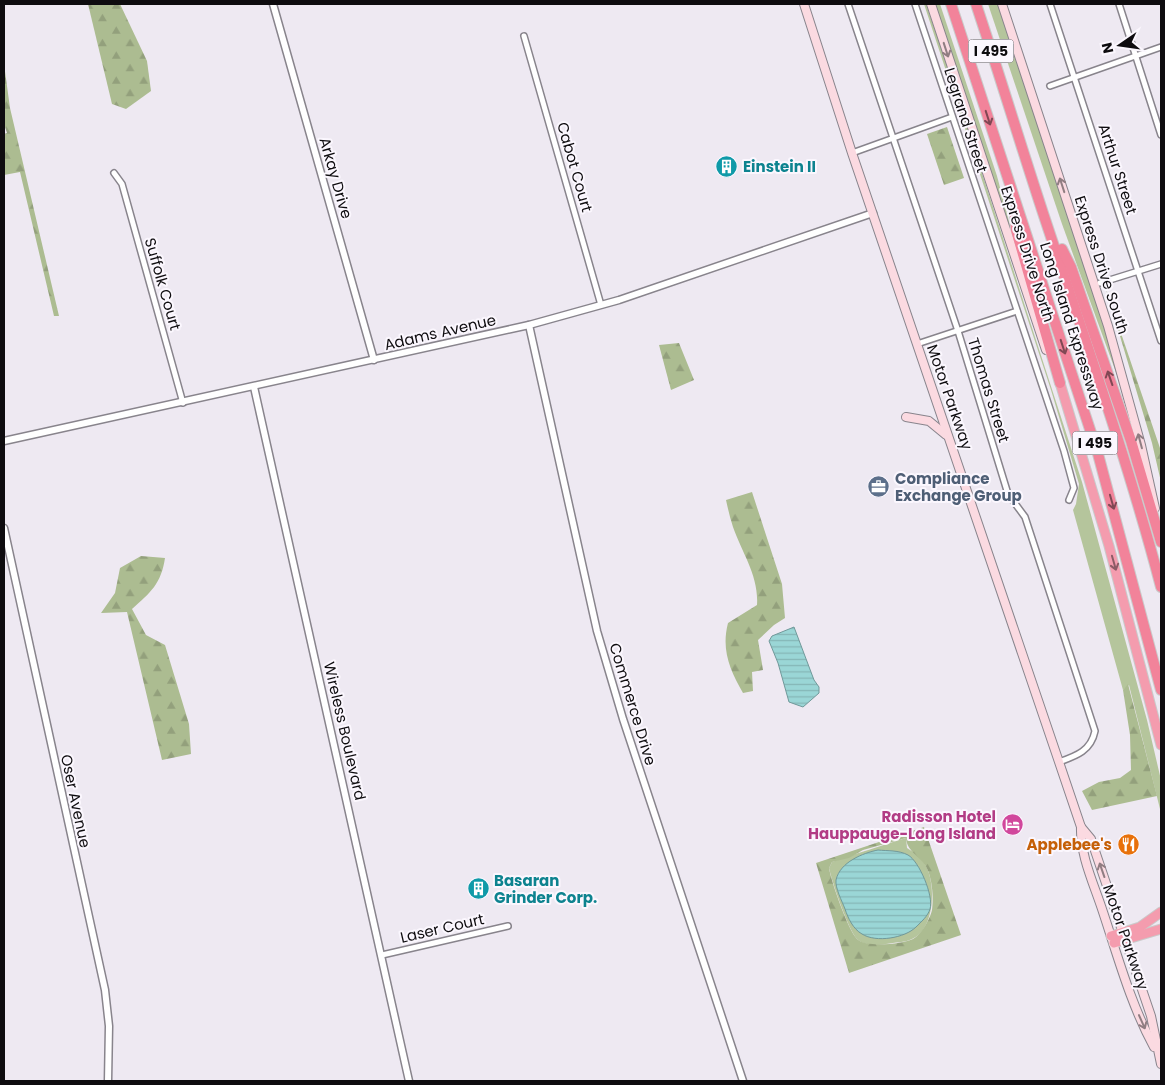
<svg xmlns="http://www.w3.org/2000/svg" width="1165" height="1085" font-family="Poppins,sans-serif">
<defs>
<pattern id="forest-firs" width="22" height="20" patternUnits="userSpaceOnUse" patternTransform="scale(1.25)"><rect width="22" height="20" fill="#acbc91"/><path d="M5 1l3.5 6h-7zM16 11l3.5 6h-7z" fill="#93a07c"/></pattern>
<pattern id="water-rules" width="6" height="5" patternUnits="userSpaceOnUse" patternTransform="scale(1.25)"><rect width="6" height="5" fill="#9ad6d6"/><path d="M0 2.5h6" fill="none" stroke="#84b6b6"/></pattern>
</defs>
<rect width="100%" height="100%" fill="#eee9f2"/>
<g fill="#b5c59c">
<path d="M 924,4 L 926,4 L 946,62 L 1082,482 L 1147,720 L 1161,780 L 1161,813 L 1129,685 L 1123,690 L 1073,510 L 1076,504 L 1079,484 L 1051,390 Z"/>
<path d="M 935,4 L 940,4 L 997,176 L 1016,248 Z"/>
<path d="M 988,4 L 999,4 L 1103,321 L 1118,378 L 1062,224 Z"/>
<path d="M 906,838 L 907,848 C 914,852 922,859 926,866 C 936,885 935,929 912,939 C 904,943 895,942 886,944 C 877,945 864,946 857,939 C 848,929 832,882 829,868 L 832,862 C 857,853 881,846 906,838 Z"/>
</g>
<g fill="url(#forest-firs)" fill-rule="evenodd">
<path d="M 88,4 L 120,4 L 147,61 L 151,91 L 126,109 L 112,104 Z"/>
<path d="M 4,64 L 10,108 L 59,316 L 54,316 L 20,172 L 4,175 L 4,134 L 7,133 L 4,124 Z"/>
<path d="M 947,127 L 964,178 L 944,185 L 927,134 Z"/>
<path d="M 1105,286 L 1161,451 L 1161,482 L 1152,443 Z"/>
<path d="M 679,343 L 694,380 L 671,390 L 659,345 Z"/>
<path d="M 752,492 L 782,584 L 785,618 L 774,625 L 758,640 L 763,670 L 752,672 L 753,691 L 743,693 C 730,670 721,650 728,623 L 757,605 C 759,576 742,553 733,527 C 730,518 728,509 726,500 Z"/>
<path d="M 141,556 L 165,558 C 161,584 151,592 132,609 L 146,635 L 165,645 L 189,724 L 191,754 L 162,760 L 127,612 L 101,613 L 115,593 L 120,568 Z"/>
<path d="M 1128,684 L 1157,796 L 1092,810 L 1082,791 L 1099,782 L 1120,778 L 1131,770 L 1130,735 L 1123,690 Z"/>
<path d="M 924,827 L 961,935 L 849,973 L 816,863 ZM 906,838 C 907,851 918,855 925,865 C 932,875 934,898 932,910 C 930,919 921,935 913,939 C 903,944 866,948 857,939 C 848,930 831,881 829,868 L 832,862 L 849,858 L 863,850 Z"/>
</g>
<g fill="url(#water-rules)" stroke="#70999a">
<path d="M 794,627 L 814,680 L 819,687 L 819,693 L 803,707 L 789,702 L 778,663 L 769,641 L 772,636 Z"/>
<path d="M 878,850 C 887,851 899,850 908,855 C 919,861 934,896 930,909 C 928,916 921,922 916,927 C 905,938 876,943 862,934 C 853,929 848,918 845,909 C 842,901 835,888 836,880 C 840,862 863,853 878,850 Z"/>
</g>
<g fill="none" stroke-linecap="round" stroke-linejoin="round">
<defs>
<g id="minor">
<path d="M 848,4 L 958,331 L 1008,494 L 1025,517 L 1095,731 C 1091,751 1076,756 1059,762"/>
<path d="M 915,4 L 1064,451 L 1074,488 L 1069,500"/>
<path d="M 1050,4 L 1161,341"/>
<path d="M 1119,4 L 1161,135"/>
<path d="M 524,36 L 601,305"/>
<path d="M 1050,86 L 1161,47"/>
<path d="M 852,153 L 952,117"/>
<path d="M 114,173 L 122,184 L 183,403"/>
<path d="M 1100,283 L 1161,264"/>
<path d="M 917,344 L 1017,311"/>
<path d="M 382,955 L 508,926"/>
</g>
<g id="tertiary">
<path d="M 273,4 L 374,360"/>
<path d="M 529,325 L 597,631 L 623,719 L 743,1081"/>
<path d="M 254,387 L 409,1081"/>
<path d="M 4,441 L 529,325 L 619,300 L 873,213"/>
<path d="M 4,528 L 105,990 L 109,1026 L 108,1081"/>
</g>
<g id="secondary">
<path d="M 804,4 L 852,153 L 1059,762 L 1081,827 L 1091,839 L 1151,1016 L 1161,1064"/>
<path d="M 931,4 L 1046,350"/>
<path d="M 1002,4 L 1108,326 L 1141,445 L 1155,508"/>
<path d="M 906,417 L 929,421 L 946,435"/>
<path d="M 1081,827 C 1080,856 1094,884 1103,912 C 1118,957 1131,1005 1154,1047"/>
</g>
<g id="trunk">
<path d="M 1060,383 L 1109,546 L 1161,745"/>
<path d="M 1111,936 L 1140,927 L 1161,912"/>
<path d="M 1114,943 L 1161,929"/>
</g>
<g id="motorway">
<path d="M 951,4 L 1098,454 L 1161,690"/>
<path d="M 976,4 C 999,73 1020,143 1043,213 C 1084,337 1128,461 1161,587"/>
<path d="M 1015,214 L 1016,230 L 1060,383"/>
<path d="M 1062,249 L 1071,267 L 1131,441 L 1161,542"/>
</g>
</defs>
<use href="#minor" stroke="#88848c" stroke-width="8"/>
<use href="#tertiary" stroke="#88848c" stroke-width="9"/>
<use href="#secondary" stroke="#88848c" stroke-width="10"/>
<use href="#trunk" stroke="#cacaca" stroke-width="11"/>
<use href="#motorway" stroke="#cacaca" stroke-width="12"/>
<use href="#minor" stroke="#fff" stroke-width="5"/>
<use href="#tertiary" stroke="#fff" stroke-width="6"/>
<use href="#secondary" stroke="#fbdae1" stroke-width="8"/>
<use href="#trunk" stroke="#f49cae" stroke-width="9"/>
<use href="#motorway" stroke="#f2839a" stroke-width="10"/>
</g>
<defs><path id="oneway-shaft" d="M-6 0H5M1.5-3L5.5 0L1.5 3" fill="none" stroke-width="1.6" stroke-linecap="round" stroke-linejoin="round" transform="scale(1.25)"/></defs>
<g stroke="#907d82">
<use href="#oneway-shaft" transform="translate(946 50) rotate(72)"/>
<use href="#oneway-shaft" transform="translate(1062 185) rotate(-108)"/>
<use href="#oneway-shaft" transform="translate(1140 441) rotate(-105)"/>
<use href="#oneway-shaft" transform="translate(1102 870) rotate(-109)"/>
<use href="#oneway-shaft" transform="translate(1142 1022) rotate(66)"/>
</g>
<g stroke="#804854">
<use href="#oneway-shaft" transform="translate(988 118) rotate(72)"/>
<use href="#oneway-shaft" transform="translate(1063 347) rotate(72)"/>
<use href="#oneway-shaft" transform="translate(1110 378) rotate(-109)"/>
<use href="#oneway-shaft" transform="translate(1112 502) rotate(74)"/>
</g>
<use stroke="#8c5b66" href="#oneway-shaft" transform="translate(1114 563) rotate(74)"/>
<defs>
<symbol id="building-disc" viewBox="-11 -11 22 22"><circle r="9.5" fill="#0f9aa8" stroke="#fbf7fe"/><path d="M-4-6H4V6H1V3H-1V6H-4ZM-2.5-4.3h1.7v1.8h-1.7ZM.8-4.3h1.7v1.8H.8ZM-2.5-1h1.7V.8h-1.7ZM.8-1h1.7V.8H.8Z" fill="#fff"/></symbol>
<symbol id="office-disc" viewBox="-11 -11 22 22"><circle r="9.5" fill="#5c6f8a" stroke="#fbf7fe"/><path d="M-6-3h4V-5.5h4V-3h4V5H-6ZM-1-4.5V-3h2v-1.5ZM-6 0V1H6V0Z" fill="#fff"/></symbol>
<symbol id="hotel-disc" viewBox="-11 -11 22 22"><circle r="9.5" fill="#d1479c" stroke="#fbf7fe"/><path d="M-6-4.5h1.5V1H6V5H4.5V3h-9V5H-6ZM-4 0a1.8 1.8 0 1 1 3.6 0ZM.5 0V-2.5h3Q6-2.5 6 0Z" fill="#fff"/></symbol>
<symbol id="restaurant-disc" viewBox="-11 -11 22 22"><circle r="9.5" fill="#e8710a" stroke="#fbf7fe"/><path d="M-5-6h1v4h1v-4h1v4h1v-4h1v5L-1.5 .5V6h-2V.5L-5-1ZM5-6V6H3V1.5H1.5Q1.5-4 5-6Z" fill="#fff"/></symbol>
</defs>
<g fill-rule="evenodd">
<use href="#building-disc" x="714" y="154" width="25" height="25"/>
<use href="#office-disc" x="866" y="474" width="25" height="25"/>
<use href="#hotel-disc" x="1000" y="812" width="25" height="25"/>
<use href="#restaurant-disc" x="1116" y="832" width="25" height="25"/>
<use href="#building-disc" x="466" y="876" width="25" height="25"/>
</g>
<g text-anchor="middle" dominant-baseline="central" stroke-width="4" stroke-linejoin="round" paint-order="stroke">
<g fill="#fbf7fe" stroke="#555257" stroke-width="1">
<rect x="968.5" y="39.5" width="45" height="23" rx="4"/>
<rect x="1072.5" y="431.5" width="45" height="23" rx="4"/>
</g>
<g font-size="14" font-weight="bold" fill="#0e0c0f">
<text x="991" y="51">I 495</text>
<text x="1095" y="443">I 495</text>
</g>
<g font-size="15" fill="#0e0c0f" stroke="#fbf7fe">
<text transform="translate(966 120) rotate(72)">Legrand Street</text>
<text transform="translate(575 167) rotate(74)">Cabot Court</text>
<text transform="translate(1118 169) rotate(72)">Arthur Street</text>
<text transform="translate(336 178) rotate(74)">Arkay Drive</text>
<text transform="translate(1028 254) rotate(72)">Express Drive North</text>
<text transform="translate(1102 265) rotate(72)">Express Drive South</text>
<text transform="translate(163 284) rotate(74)">Suffolk Court</text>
<text transform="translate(1072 326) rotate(72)">Long Island Expressway</text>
<text transform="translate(440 332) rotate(-13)">Adams Avenue</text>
<text transform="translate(989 390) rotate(73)">Thomas Street</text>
<text transform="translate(950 397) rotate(71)">Motor Parkway</text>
<text transform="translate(633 704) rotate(73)">Commerce Drive</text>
<text transform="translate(345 731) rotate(77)">Wireless Boulevard</text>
<text transform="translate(76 801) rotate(78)">Oser Avenue</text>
<text transform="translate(442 928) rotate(-13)">Laser Court</text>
<text transform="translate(1126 937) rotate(71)">Motor Parkway</text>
</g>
<g font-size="15" font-weight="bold" fill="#0d838f" stroke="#fbf7fe" text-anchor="start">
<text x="743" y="166">Einstein II</text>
<text x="494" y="880">Basaran<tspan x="494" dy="17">Grinder Corp.</tspan></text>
</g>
<g font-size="15" font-weight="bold" fill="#4e5e75" stroke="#fbf7fe" text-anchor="start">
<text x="895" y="478">Compliance<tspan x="895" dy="17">Exchange Group</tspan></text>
</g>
<g font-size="15" font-weight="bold" fill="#b23c85" stroke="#fbf7fe" text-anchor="end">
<text x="996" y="816">Radisson Hotel<tspan x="996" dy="17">Hauppauge-Long Island</tspan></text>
</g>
<g font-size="15" font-weight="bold" fill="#c56008" stroke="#fbf7fe" text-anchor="end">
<text x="1112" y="844">Applebee's</text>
</g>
</g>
<rect width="1165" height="1085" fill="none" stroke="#0e0c0f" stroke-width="10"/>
<g transform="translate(1120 45) rotate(257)" stroke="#fbf7fe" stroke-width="4" paint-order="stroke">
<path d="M0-4L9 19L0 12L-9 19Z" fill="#0e0c0f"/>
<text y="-8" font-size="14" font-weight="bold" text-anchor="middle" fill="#0e0c0f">N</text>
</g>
</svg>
